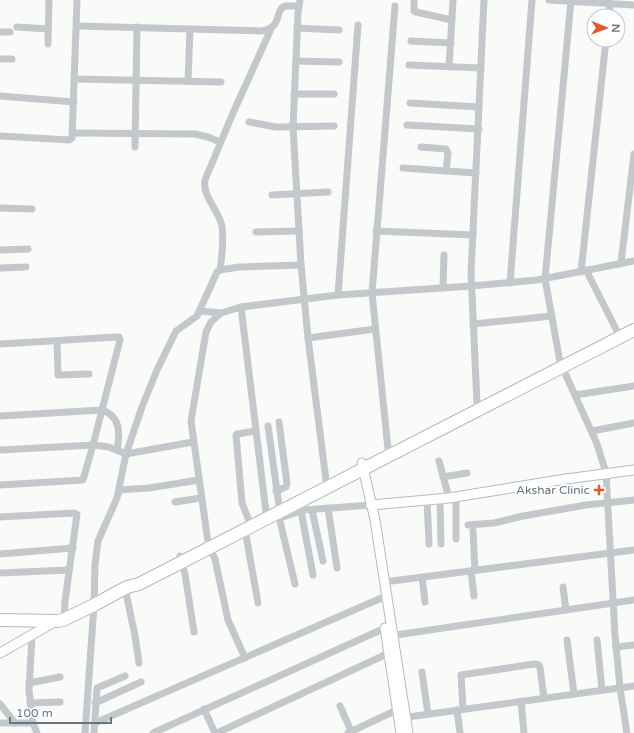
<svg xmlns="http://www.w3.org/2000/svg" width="634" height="733" font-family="'Varela Round',sans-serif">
<rect width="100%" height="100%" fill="#fafaf8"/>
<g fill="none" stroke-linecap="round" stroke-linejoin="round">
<defs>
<g id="secondary">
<path d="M 362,463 L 375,520 L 408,733"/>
<path d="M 371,505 L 449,498 L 566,479 L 634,470"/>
<path d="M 385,628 L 401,733"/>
<path d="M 0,653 L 56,621"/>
</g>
<path id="highway" d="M 0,620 L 58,621 L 63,620 L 94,605 L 127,587 L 139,584 L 634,330"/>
</defs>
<use href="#secondary" stroke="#b3babf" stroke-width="11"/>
<use href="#highway" stroke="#b4b9bd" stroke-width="14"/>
<g stroke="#c3c8cc" stroke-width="7">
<path d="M 300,0 L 298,13 L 293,127 L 301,265 L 308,338 L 327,488"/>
<path d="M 414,0 L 414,11 L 416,12 L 452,20"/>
<path d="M 549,0 L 634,5"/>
<path d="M 571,1 L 545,279 L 560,362 L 597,444 L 606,473 L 615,635 L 620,688 L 627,733"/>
<path d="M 609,16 L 610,4"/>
<path d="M 77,26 L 261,31 C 285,27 273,9 286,6 C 290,6 295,6 299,6"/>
<path d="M 17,27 L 48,29"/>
<path d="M 297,28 L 339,30"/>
<path d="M 0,32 L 10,32"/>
<path d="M 411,41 L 451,43"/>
<path d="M 48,44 L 49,0"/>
<path d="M 0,59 L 12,59"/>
<path d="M 296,61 L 339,62"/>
<path d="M 409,65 L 481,68"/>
<path d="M 449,67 L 453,0"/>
<path d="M 75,79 L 221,82"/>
<path d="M 188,81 L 190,29"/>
<path d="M 294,94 L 334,94"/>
<path d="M 0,96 L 74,102"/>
<path d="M 410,103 L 479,107"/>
<path d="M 249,122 L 276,127 L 334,126"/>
<path d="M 407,125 L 479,129"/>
<path d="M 73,133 L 195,134 L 208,137 L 220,142"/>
<path d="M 0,136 L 69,140 L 72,138 L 77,0"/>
<path d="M 135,147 L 137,27"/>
<path d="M 421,147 L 446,149 L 448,153 L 446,171"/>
<path d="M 403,168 L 476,173"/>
<path d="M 272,195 L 328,192"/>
<path d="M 0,208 L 32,209"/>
<path d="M 376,231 L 473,235"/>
<path d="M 256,232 L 299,231"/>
<path d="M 0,250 L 28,249"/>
<path d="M 621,263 L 634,154"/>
<path d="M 0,268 L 26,267"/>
<path d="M 220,270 C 222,256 224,240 222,226 C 219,210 202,197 205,180 L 233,113 L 271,29"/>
<path d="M 586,270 L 618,333"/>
<path d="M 581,272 L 606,40"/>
<path d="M 510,283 L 532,0"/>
<path d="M 443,288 L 444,255"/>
<path d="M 338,295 L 358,25"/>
<path d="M 241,307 L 266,512"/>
<path d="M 200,311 L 221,313"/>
<path d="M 473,324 L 552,316"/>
<path d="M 308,338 L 375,329"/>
<path d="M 57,341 L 58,375 L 89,374"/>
<path d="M 0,344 L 116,337 L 119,337 L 120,340 L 93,445 L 83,480 L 0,485"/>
<path d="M 575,395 L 634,386"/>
<path d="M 477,403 L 471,273 L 484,0"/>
<path d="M 0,416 L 102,410 C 121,416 120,434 117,450"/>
<path d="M 268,426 L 279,506"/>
<path d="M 592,431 L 634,423"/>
<path d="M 388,449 L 372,293 L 395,6"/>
<path d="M 0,450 L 93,445 L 109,447 L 126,454 L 193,442"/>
<path d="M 439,461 L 449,498"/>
<path d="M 443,477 L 467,473"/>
<path d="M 119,490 L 149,488 L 199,480"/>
<path d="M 276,491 L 286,487 L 287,484 L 279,422"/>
<path d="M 456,497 L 456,539"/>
<path d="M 427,500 L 429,544"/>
<path d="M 440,500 L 441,544"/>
<path d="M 175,502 L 201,498"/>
<path d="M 328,508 L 337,568"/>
<path d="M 312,510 L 323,561"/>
<path d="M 301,511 L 313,575"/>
<path d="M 278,513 L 295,584"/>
<path d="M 0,517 L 74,513 L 77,514 L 65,601 L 64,619"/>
<path d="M 280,518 L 304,510 L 371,505"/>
<path d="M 249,521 L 242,503 L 236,435 L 237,434 L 256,431"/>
<path d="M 468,525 L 494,523 L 523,516 L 586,505 L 634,500"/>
<path d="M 245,530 L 258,603"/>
<path d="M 473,531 L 475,570"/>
<path d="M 208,542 L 191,421 L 206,332 L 211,322 L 221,313 L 241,307 L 338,295 L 471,286 L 537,280 L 634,261"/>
<path d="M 210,548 L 215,559 L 228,620 L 245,658"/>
<path d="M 0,554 L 73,548"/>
<path d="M 180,556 L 185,574 L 194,632"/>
<path d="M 471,571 L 474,596"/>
<path d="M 0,573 L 69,570"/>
<path d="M 422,577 L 425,602"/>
<path d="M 384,582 L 634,550"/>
<path d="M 563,587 L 566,610"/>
<path d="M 125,588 L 135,636 L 139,663"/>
<path d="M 32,635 L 29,691 L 33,723 L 37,733"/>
<path d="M 389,636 L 634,600"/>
<path d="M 567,640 L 574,694"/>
<path d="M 597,640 L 602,690"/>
<path d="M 616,647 L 634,645"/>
<path d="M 422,672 L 428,714"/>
<path d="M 29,683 L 60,677"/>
<path d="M 521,701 L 524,733"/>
<path d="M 30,703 L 60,702"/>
<path d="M 95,703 L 141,682"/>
<path d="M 0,704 L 15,723"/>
<path d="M 340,706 L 352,733"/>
<path d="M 204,709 L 215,733"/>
<path d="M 463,709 L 461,675 L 534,664 L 539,665 L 540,668 L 544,698"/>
<path d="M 457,710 L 460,733"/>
<path d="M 401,718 L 634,686"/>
<path d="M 0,723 L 33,723"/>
<path d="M 95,723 L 386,596"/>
<path d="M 85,733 L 94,605 L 95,564 L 98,541 L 117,498 L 126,454 L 142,407 L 157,370 L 176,331 L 197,316 L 217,272 L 220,270 L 239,267 L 301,265"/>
<path d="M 94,733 L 97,688 L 125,676"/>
<path d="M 153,733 L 385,628"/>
<path d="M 217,733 L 389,653"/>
<path d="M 348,733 L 401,708"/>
</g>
<use href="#secondary" stroke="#fff" stroke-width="9"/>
<use href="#highway" stroke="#fff" stroke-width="12"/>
</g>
<path fill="#e4572e" stroke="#fff" stroke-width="1.5" d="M597 484h4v4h4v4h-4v4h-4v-4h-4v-4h4z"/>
<g text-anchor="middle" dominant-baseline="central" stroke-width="4" stroke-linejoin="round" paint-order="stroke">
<g font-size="12" fill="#657683" stroke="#fff" text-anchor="end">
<text x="590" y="490">Akshar Clinic</text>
</g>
</g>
<g transform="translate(606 28) rotate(91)"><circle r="19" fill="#ffffff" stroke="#c1c8cd"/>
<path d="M0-3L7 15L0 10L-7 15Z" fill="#e4572e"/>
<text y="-6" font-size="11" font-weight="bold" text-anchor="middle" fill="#657683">N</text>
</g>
<path d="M10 717v6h101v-6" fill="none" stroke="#657683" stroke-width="2"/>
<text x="16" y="717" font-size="12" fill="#657683" stroke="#ffffff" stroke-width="3" paint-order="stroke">100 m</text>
</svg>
